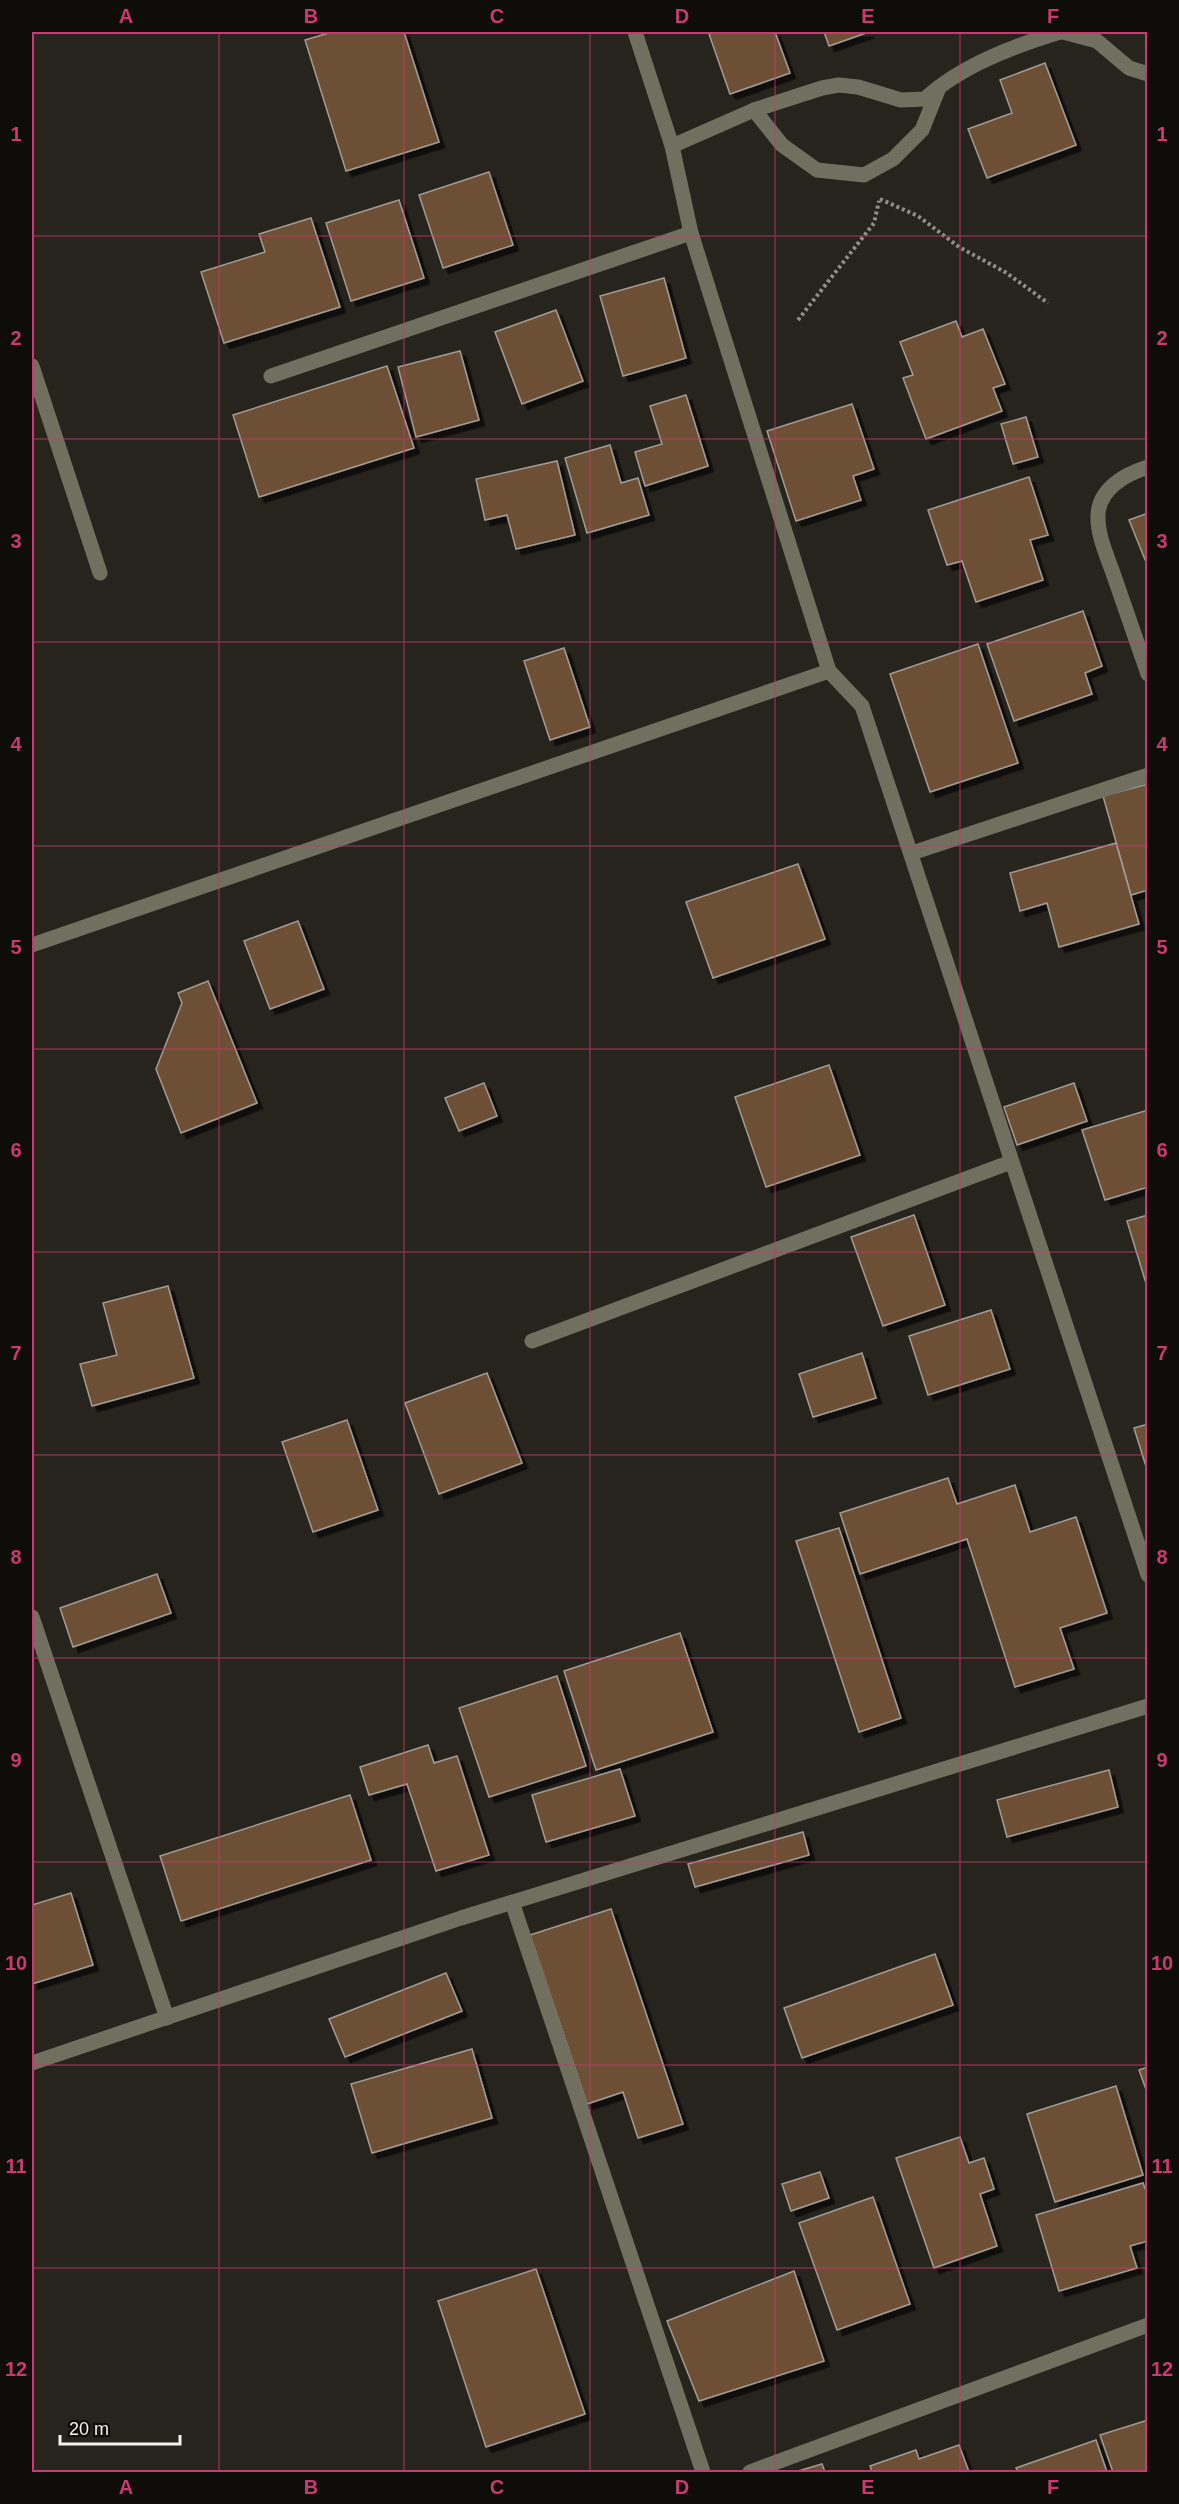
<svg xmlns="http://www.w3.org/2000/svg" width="1179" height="2504" font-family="Helvetica,sans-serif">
<defs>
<filter id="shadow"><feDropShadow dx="5.5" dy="5.5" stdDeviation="0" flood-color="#0009"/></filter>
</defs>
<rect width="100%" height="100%" fill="#27241d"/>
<g fill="#6c4f35" stroke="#a29b95" stroke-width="1.5" filter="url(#shadow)">
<path d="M 332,32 L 404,32 L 439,142 L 346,171 L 305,40 Z"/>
<path d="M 717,32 L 775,32 L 790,73 L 730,94 L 709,34 Z"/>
<path d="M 824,32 L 869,32 L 829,46 Z"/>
<path d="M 1045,63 L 1076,145 L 987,178 L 968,129 L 1012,113 L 1000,80 Z"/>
<path d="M 489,172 L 513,245 L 443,268 L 419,195 Z"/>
<path d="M 399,200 L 424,278 L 351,301 L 326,223 Z"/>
<path d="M 311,218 L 340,307 L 224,343 L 201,272 L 265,252 L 259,234 Z"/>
<path d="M 664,278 L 686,358 L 623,376 L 600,296 Z"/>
<path d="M 556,310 L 583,381 L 522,404 L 495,332 Z"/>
<path d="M 956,321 L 962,337 L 983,329 L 1005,384 L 993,388 L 1002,411 L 926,439 L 903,378 L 913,375 L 900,342 Z"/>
<path d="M 460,351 L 479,420 L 416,437 L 398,367 Z"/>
<path d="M 387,366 L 414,448 L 259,497 L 233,415 Z"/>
<path d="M 686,395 L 708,466 L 645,486 L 635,452 L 662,444 L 650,406 Z"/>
<path d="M 852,404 L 874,469 L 853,476 L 861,500 L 796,521 L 767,431 Z"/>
<path d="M 1026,417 L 1038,457 L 1013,464 L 1001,424 Z"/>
<path d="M 610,445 L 621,483 L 638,478 L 649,515 L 587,533 L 565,458 Z"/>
<path d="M 557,461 L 575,535 L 516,549 L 507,515 L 485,520 L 476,479 Z"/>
<path d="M 1029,477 L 1048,535 L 1030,540 L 1043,580 L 976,602 L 962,561 L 947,565 L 928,510 Z"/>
<path d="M 1148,513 L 1148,567 L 1129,520 Z"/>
<path d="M 1083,611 L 1102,666 L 1085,673 L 1092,694 L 1014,721 L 987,644 Z"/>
<path d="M 978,644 L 1018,763 L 930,792 L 890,674 Z"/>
<path d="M 564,648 L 590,727 L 550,740 L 524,661 Z"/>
<path d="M 1148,784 L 1148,890 L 1131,895 L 1103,796 Z"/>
<path d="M 1116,843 L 1139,924 L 1059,947 L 1047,903 L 1020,911 L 1010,873 Z"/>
<path d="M 798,864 L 825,939 L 713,978 L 686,902 Z"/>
<path d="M 298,921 L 324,989 L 270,1009 L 244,941 Z"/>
<path d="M 208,981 L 257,1103 L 181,1133 L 156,1069 L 182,1003 L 178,993 Z"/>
<path d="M 829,1065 L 860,1155 L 766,1187 L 735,1097 Z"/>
<path d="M 484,1083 L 497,1116 L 459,1131 L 445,1098 Z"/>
<path d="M 1074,1083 L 1087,1121 L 1017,1145 L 1004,1107 Z"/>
<path d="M 1148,1110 L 1148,1187 L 1105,1200 L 1082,1130 Z"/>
<path d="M 914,1215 L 945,1305 L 883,1326 L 851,1237 Z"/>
<path d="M 1148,1215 L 1148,1290 L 1127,1221 Z"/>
<path d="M 168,1286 L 194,1378 L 92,1406 L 80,1364 L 117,1355 L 103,1303 Z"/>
<path d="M 991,1310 L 1010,1369 L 928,1395 L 909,1336 Z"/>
<path d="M 862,1353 L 876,1398 L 813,1417 L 799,1374 Z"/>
<path d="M 487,1373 L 522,1463 L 439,1494 L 405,1403 Z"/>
<path d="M 347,1420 L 378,1510 L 313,1532 L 282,1442 Z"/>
<path d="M 1148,1424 L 1148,1473 L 1134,1428 Z"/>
<path d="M 948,1478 L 957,1504 L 1015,1485 L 1030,1532 L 1076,1517 L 1107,1613 L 1060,1628 L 1074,1669 L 1015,1687 L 967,1539 L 860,1574 L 840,1513 Z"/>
<path d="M 839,1528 L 901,1718 L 859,1732 L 796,1541 Z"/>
<path d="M 157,1574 L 171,1613 L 73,1647 L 60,1608 Z"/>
<path d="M 680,1633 L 713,1732 L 596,1770 L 564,1671 Z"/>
<path d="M 557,1676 L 586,1766 L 489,1797 L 459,1708 Z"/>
<path d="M 428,1745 L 434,1763 L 457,1756 L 489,1855 L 436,1871 L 407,1784 L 369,1795 L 360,1767 Z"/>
<path d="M 620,1769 L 635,1816 L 546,1842 L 532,1795 Z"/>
<path d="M 1109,1770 L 1118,1807 L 1007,1837 L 997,1800 Z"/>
<path d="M 350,1795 L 371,1860 L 181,1921 L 160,1856 Z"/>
<path d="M 803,1832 L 809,1855 L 695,1887 L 688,1864 Z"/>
<path d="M 71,1893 L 93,1965 L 32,1984 L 32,1905 Z"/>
<path d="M 611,1909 L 683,2124 L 638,2138 L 623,2092 L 587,2104 L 530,1935 Z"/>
<path d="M 935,1954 L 953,2005 L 802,2058 L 784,2008 Z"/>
<path d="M 446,1973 L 462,2011 L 345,2057 L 329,2019 Z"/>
<path d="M 472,2049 L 492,2118 L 372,2153 L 351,2084 Z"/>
<path d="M 1148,2067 L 1148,2095 L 1139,2070 Z"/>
<path d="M 1116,2086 L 1143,2175 L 1055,2202 L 1027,2114 Z"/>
<path d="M 960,2137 L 969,2163 L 984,2158 L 994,2189 L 980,2194 L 997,2246 L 934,2268 L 896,2158 Z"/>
<path d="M 820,2172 L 829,2198 L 791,2211 L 782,2184 Z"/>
<path d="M 1143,2183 L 1148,2196 L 1148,2241 L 1130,2246 L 1137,2268 L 1059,2291 L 1036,2215 Z"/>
<path d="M 873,2197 L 910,2304 L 837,2330 L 799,2223 Z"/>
<path d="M 536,2269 L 585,2414 L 486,2447 L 438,2301 Z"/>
<path d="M 794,2271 L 824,2361 L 699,2401 L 667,2321 Z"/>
<path d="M 1148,2420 L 1148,2472 L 1113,2472 L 1100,2435 Z"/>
<path d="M 1096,2440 L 1107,2472 L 1018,2472 L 1016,2468 Z"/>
<path d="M 959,2445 L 969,2472 L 872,2472 L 870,2466 L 916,2450 L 919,2459 Z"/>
<path d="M 822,2464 L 825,2472 L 795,2472 Z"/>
</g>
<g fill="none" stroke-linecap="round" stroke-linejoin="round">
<g stroke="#928f8a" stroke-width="4" stroke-dasharray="3 3" stroke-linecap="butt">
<path d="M 880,199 L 918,216 L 959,247 L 1005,272 L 1048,303"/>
<path d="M 798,320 L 874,223 L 879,201"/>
</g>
<g stroke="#717060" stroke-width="15">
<path d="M 635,32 L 672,146 L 691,233 L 829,671 L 862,706 L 1148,1575"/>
<path d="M 1063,32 L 1097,41 L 1129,68 L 1148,74"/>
<path d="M 754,110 L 782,145 L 817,170 L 864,175 L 893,159 L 922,130 L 938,90"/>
<path d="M 672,146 L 754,110 L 822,88 L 839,85 L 858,87 L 901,100 L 925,99 C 960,66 1014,46 1060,32"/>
<path d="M 32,366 L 100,573"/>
<path d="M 271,376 L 691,233"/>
<path d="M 1148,467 C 1125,474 1099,489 1098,515 C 1097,534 1107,556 1113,573 C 1125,607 1136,640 1148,674"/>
<path d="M 912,853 L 1148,775"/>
<path d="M 32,945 L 829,671"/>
<path d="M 532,1341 L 1011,1162"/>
<path d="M 32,1617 L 167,2018"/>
<path d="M 512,1902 L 703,2472"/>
<path d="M 32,2063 L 461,1918 L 1148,1706"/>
<path d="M 750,2472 L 1148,2325"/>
</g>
</g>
<path fill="none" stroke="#ca3971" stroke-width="1.5" stroke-opacity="0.55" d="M 219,32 L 219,2472M 404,32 L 404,2472M 590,32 L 590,2472M 775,32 L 775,2472M 960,32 L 960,2472M 32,236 L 1148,236M 32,439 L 1148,439M 32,642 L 1148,642M 32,846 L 1148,846M 32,1049 L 1148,1049M 32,1252 L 1148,1252M 32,1455 L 1148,1455M 32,1658 L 1148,1658M 32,1862 L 1148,1862M 32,2065 L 1148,2065M 32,2268 L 1148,2268"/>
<rect width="1179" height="2504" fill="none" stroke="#0e0d0a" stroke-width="66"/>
<path d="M60 2435v9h120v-9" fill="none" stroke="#f4f2ee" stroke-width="3"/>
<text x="69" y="2435" font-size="18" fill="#f4f2ee" stroke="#0e0d0a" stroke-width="4.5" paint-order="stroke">20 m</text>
<rect x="33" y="33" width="1113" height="2438" fill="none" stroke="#ca3971" stroke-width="2"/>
<g font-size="20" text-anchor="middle" font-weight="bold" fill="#ca3971">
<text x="126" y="23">A</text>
<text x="311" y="23">B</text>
<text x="497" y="23">C</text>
<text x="682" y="23">D</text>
<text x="868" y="23">E</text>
<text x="1053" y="23">F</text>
<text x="16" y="141">1</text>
<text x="1162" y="141">1</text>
<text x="16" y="345">2</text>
<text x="1162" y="345">2</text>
<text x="16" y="548">3</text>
<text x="1162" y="548">3</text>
<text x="16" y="751">4</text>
<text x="1162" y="751">4</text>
<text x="16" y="954">5</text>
<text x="1162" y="954">5</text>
<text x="16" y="1157">6</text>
<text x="1162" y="1157">6</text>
<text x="16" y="1360">7</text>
<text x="1162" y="1360">7</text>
<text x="16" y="1564">8</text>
<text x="1162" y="1564">8</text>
<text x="16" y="1767">9</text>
<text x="1162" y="1767">9</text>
<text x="16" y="1970">10</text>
<text x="1162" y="1970">10</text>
<text x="16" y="2173">11</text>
<text x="1162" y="2173">11</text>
<text x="16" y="2376">12</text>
<text x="1162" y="2376">12</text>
<text x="126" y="2494">A</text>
<text x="311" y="2494">B</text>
<text x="497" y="2494">C</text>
<text x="682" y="2494">D</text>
<text x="868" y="2494">E</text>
<text x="1053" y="2494">F</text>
</g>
</svg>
